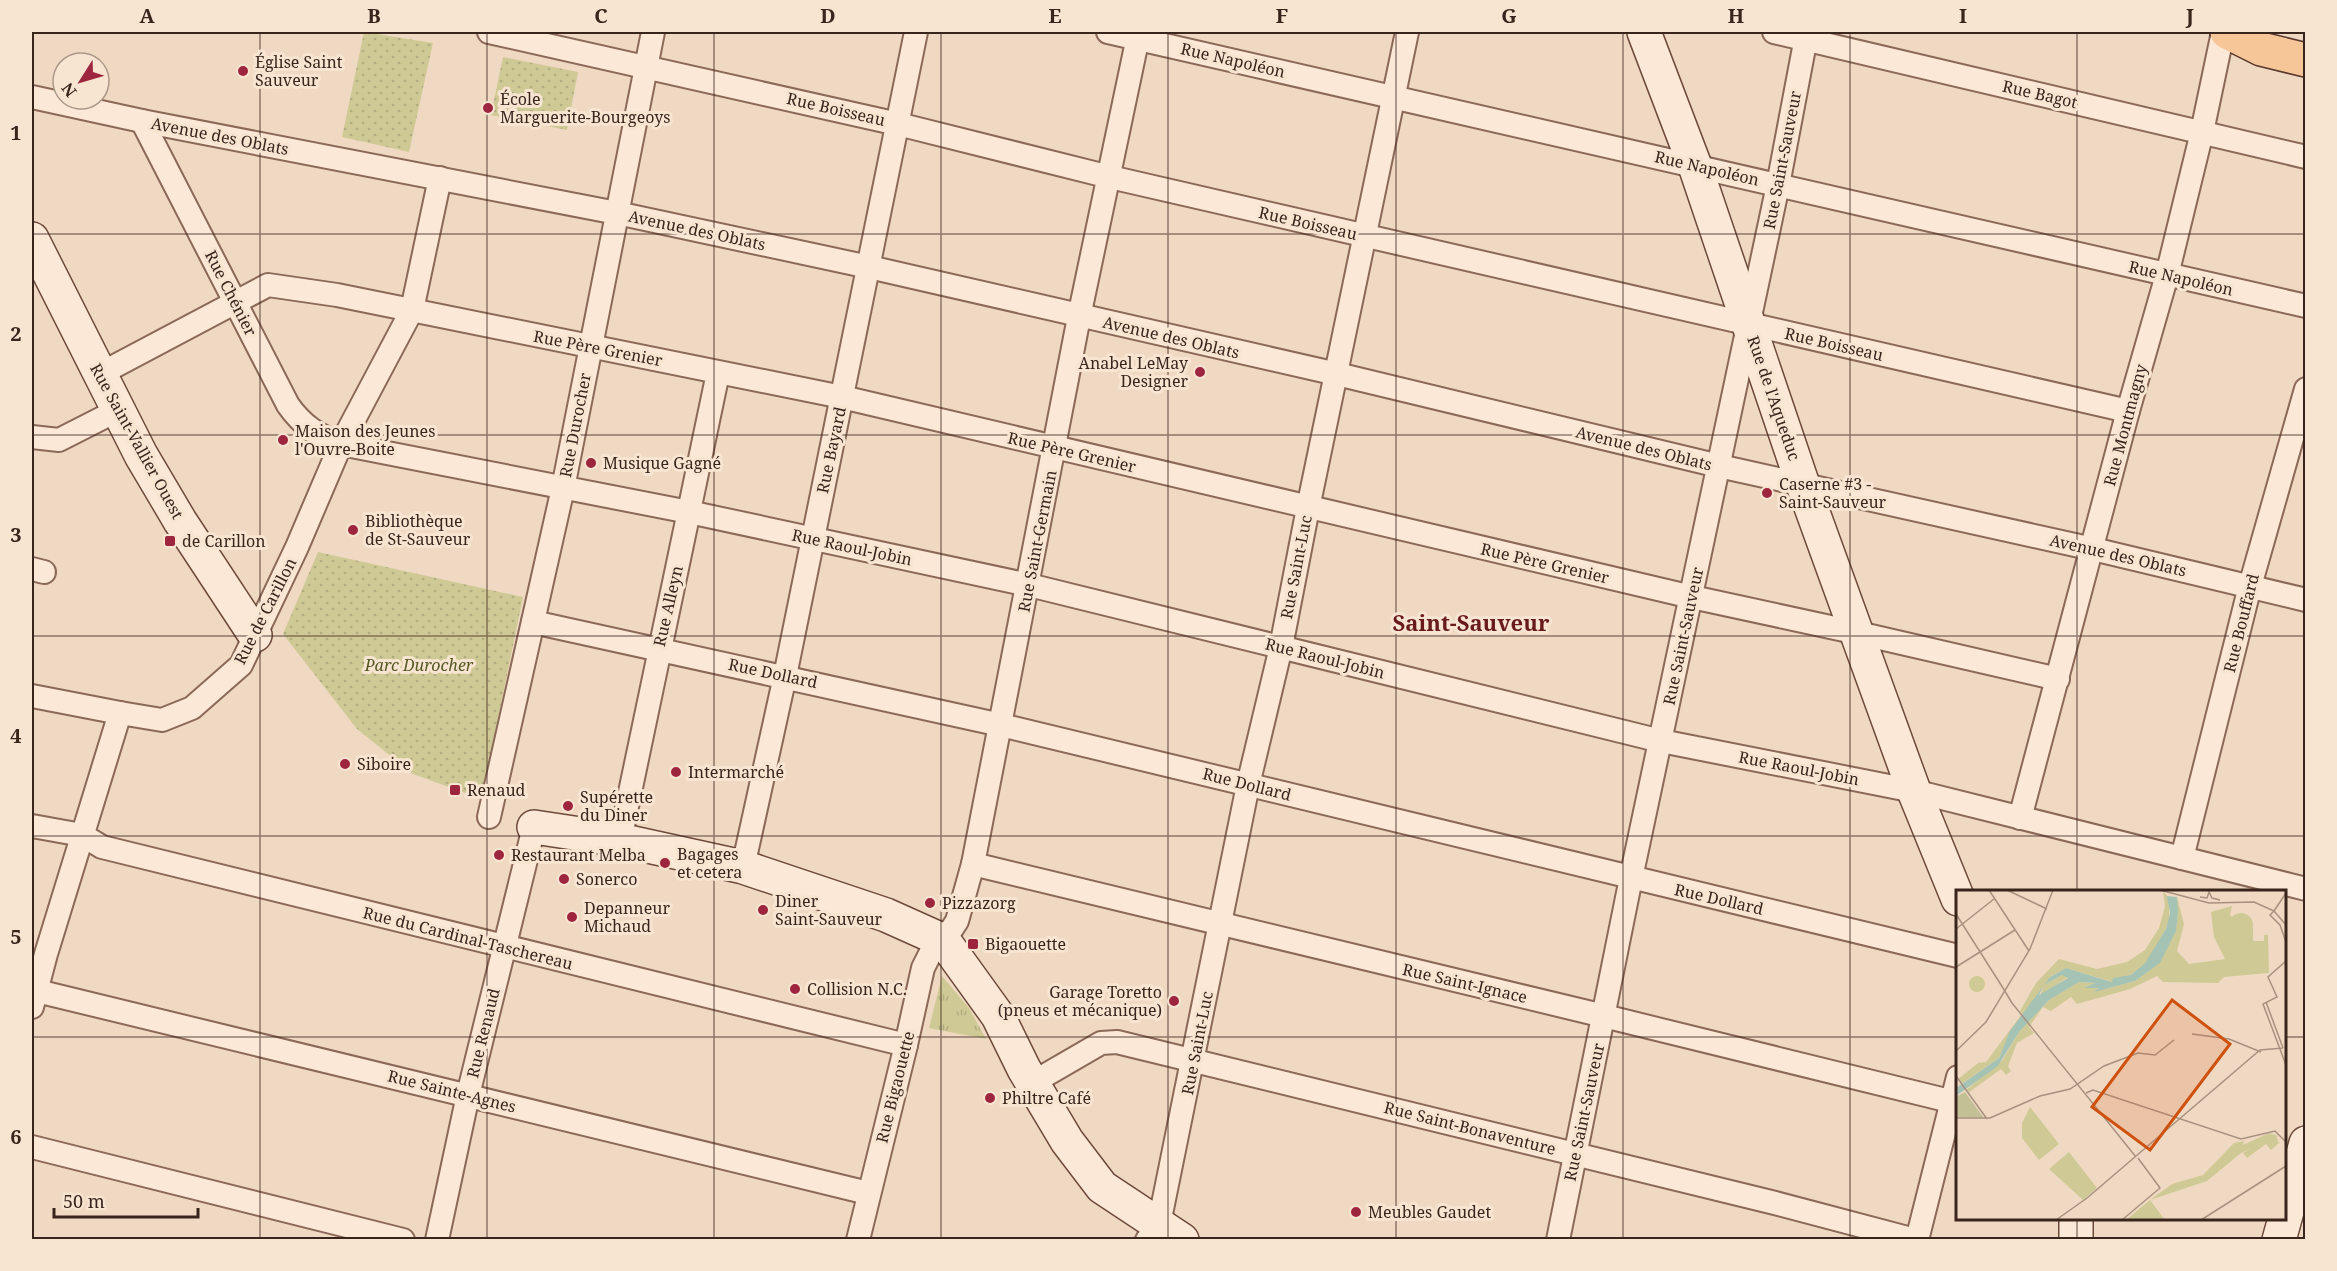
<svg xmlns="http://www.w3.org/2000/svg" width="2337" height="1271" font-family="'Noto Serif',serif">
<defs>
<pattern id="grass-tufts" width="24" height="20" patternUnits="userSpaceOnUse" patternTransform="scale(1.5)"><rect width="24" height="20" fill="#cfca95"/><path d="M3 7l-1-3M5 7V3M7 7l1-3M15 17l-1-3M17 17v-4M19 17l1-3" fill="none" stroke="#b2ad80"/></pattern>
<pattern id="park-dots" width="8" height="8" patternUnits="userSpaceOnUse" patternTransform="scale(1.5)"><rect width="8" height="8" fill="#cfca95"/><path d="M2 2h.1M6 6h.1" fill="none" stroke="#b2ad80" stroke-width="1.8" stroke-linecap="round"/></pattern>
</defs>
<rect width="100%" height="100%" fill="#f0d9c2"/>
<path fill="url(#grass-tufts)" d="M 942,976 L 969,1008 L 986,1039 L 929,1028 Z"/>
<g fill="url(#park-dots)">
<path d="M 364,32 L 433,43 L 409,152 L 342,137 Z"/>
<path d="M 503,57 L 578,72 L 567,130 L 491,115 Z"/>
<path d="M 318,552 L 523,597 L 483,791 L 471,795 L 413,774 L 357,729 L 283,634 Z"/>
</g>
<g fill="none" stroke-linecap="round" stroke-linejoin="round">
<defs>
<g id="street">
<path d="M 489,32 L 898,124 L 1110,177 L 2128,411"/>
<path d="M 1108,32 L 2306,306"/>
<path d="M 1774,32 L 2306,157"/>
<path d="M 32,97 L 142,121 L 617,213 L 869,267 L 1337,374 L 1719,466 L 2093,549 L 2306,600"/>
<path d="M 142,121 L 288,405 C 302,425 318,436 341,444 L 689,512 L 1029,585 L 1661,741 L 1914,791 L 2306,889"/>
<path d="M 100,374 L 268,285 L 337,295 L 842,397 L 1692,597 L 1858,633 L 2058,679"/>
<path d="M 32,437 L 59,440 L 118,410"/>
<path d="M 32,569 L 44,572"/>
<path d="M 533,622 L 1001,725 L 1958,956"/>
<path d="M 32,696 L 120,713"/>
<path d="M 489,817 L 563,488 L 653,32"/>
<path d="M 2020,818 L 2128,411 L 2167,275 L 2202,132 L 2223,32"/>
<path d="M 32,826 L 82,835 L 102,847 L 906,1045"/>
<path d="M 620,840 L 718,373"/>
<path d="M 2182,858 L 2250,586 L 2306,389"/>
<path d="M 973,864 L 1604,1016 L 1958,1103"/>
<path d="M 743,867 L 785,676 L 916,32"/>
<path d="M 37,991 L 868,1193"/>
<path d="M 32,1007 L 46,954 L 120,713 L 162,720 L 192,708 L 241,665 L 297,547 L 341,444 L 412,310 L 440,178"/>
<path d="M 1032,1083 L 1101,1043 L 1117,1042 L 1775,1203 L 1915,1240"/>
<path d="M 32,1147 L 403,1240"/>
<path d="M 437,1240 L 468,1095 L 534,827"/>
<path d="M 858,1240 L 906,1045 L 923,968 L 931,952 L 944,941 L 957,921 L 973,864 L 1079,317 L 1139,32"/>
<path d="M 1147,1240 L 1159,1224 L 1248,785 L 1281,647 L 1308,508 L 1407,32"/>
<path d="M 1558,1240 L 1631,878 L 1778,185 L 1807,32"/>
<path d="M 1917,1240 L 1958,1077"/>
</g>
<g id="secondary">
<path d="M 1644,32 L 1695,166 L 1803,485 L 1914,791 L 1958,899"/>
<path d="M 32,239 L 141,455 L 180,521 L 255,635"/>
<path d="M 534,827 L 620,840 L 743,867 L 886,915 L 944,941 L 998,1016 L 1024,1069 L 1067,1141 L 1102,1187 L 1182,1240"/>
<path d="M 2076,1240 L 2076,1218"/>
<path d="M 2279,1240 L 2306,1143"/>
</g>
<path id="primary" d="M 2227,32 L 2261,49 L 2306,60"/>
</defs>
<use href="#street" stroke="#8b6958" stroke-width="26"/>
<use href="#secondary" stroke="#6d4a3b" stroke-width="36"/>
<use href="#primary" stroke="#59382d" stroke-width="36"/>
<use href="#street" stroke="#fbe8d6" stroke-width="22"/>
<use href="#secondary" stroke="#fbe8d6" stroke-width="33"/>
<use href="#primary" stroke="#f6c698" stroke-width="33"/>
</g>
<path fill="none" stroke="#3a251d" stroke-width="1.5" stroke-opacity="0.55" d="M 260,32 L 260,1240M 487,32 L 487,1240M 714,32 L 714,1240M 941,32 L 941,1240M 1168,32 L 1168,1240M 1396,32 L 1396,1240M 1623,32 L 1623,1240M 1850,32 L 1850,1240M 2077,32 L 2077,892M 32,234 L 2306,234M 32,435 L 2306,435M 32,636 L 2306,636M 32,836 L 2306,836M 32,1037 L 1958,1037M 2284,1037 L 2306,1037M 2077,1218 L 2077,1240"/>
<g fill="#9e253e" stroke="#f7e5d2" stroke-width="2">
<circle cx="243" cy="71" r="6"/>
<circle cx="488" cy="108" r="6"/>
<circle cx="1200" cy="372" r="6"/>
<circle cx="283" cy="440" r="6"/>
<circle cx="591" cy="463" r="6"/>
<circle cx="1767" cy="493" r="6"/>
<circle cx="353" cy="530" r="6"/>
<rect x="164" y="535" width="12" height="12" rx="3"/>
<circle cx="345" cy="764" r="6"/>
<circle cx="676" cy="772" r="6"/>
<rect x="449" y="784" width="12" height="12" rx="3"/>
<circle cx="568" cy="806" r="6"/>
<circle cx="499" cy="855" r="6"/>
<circle cx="665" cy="863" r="6"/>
<circle cx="564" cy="879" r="6"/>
<circle cx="930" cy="903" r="6"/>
<circle cx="763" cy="910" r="6"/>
<circle cx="572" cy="917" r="6"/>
<rect x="967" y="938" width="12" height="12" rx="3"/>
<circle cx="795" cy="989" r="6"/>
<circle cx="1174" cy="1001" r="6"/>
<circle cx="990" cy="1098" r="6"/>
<circle cx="1356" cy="1212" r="6"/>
</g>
<g text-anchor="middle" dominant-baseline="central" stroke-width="6" stroke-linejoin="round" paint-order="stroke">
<g font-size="16" fill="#3a251d" stroke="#f7e5d2">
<text transform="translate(1233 60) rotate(13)">Rue Napoléon</text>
<text transform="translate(2040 94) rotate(13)">Rue Bagot</text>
<text transform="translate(836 109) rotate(13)">Rue Boisseau</text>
<text transform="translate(220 136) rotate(11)">Avenue des Oblats</text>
<text transform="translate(1782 160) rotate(-79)">Rue Saint-Sauveur</text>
<text transform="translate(1707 168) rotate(13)">Rue Napoléon</text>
<text transform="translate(1308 223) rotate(13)">Rue Boisseau</text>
<text transform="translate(697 230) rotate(12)">Avenue des Oblats</text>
<text transform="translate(2181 278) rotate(13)">Rue Napoléon</text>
<text transform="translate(231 293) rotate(63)">Rue Chénier</text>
<text transform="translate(1171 337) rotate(13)">Avenue des Oblats</text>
<text transform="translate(1834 344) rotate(13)">Rue Boisseau</text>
<text transform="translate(598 348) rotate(11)">Rue Père Grenier</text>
<text transform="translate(1774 398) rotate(71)">Rue de l'Aqueduc</text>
<text transform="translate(575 425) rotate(-79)">Rue Durocher</text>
<text transform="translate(2125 425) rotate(-75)">Rue Montmagny</text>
<text transform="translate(137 441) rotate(61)">Rue Saint-Vallier Ouest</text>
<text transform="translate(1644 448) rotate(14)">Avenue des Oblats</text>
<text transform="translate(831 450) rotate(-78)">Rue Bayard</text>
<text transform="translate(1072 452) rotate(13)">Rue Père Grenier</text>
<text transform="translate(1037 541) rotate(-79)">Rue Saint-Germain</text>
<text transform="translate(852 547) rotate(12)">Rue Raoul-Jobin</text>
<text transform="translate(2118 555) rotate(13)">Avenue des Oblats</text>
<text transform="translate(1545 563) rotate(13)">Rue Père Grenier</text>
<text transform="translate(1296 567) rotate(-79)">Rue Saint-Luc</text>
<text transform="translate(668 606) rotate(-77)">Rue Alleyn</text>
<text transform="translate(265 611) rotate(-63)">Rue de Carillon</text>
<text transform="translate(2241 623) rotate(-76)">Rue Bouffard</text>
<text transform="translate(1683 636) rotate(-78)">Rue Saint-Sauveur</text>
<text transform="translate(1325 658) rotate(14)">Rue Raoul-Jobin</text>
<text transform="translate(773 673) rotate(12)">Rue Dollard</text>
<text transform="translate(1799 768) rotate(11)">Rue Raoul-Jobin</text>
<text transform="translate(1247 784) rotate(14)">Rue Dollard</text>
<text transform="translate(1719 899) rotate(13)">Rue Dollard</text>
<text transform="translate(468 938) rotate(14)">Rue du Cardinal-Taschereau</text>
<text transform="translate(1465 983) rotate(13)">Rue Saint-Ignace</text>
<text transform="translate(483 1033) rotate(-76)">Rue Renaud</text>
<text transform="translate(1197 1043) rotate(-79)">Rue Saint-Luc</text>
<text transform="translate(895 1087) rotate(-76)">Rue Bigaouette</text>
<text transform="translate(452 1091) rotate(14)">Rue Sainte-Agnes</text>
<text transform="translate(1584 1112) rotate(-78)">Rue Saint-Sauveur</text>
<text transform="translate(1470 1128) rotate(14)">Rue Saint-Bonaventure</text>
</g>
<g font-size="16" fill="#3a251d" stroke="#f7e5d2" text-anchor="start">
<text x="255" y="62">Église Saint<tspan x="255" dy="18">Sauveur</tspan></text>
<text x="500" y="99">École<tspan x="500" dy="18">Marguerite-Bourgeoys</tspan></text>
<text x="1188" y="363" text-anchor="end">Anabel LeMay<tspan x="1188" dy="18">Designer</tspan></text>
<text x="295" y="431">Maison des Jeunes<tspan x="295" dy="18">l'Ouvre-Boite</tspan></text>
<text x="603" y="463">Musique Gagné</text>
<text x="1779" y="484">Caserne #3 -<tspan x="1779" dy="18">Saint-Sauveur</tspan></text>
<text x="365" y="521">Bibliothèque<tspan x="365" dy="18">de St-Sauveur</tspan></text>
<text x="182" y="541">de Carillon</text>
<text x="357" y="764">Siboire</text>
<text x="688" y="772">Intermarché</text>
<text x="467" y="790">Renaud</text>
<text x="580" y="797">Supérette<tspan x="580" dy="18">du Diner</tspan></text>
<text x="677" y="854">Bagages<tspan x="677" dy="18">et cetera</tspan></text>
<text x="511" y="855">Restaurant Melba</text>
<text x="576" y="879">Sonerco</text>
<text x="775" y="901">Diner<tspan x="775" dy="18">Saint-Sauveur</tspan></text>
<text x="942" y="903">Pizzazorg</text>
<text x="584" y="908">Depanneur<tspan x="584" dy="18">Michaud</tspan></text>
<text x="985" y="944">Bigaouette</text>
<text x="807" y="989">Collision N.C.</text>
<text x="1162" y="992" text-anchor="end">Garage Toretto<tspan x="1162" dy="18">(pneus et mécanique)</tspan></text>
<text x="1002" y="1098">Philtre Café</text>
<text x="1368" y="1212">Meubles Gaudet</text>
</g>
<g font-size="16" font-style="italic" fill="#555823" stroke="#f7e5d2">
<text x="419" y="665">Parc Durocher</text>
</g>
<g font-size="22" font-weight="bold" fill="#691b1a" stroke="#f7e5d2">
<text x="1471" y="622">Saint-Sauveur</text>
</g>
</g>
<g transform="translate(1956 890)">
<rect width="330" height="330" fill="#f0d9c2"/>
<path d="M 74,217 L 103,254 L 83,270 L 66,248 L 66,233 Z" fill="#cfca95"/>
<path d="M 313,243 L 322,246 L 319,248 L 323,253 L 316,249 L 285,263 L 251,291 L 194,310 L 216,294 L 247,285 L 278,253 L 288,251 L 287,255 Z" fill="#cfca95"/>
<path d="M 9,202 L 28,228 L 0,227 L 0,207 Z" fill="#c4c095"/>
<path d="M 207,0 L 213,9 L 213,30 L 205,52 L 189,73 L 175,85 L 157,92 L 110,78 L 95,86 L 55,141 L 43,168 L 5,194 L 2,189 L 22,173 L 30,172 L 66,124 L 64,121 L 80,93 L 103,69 L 141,79 L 171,72 L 189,60 L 203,38 L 209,16 ZM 221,7 L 228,34 L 221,61 L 233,74 L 269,69 L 258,47 L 255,22 L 276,16 L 274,25 L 280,30 L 274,41 L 297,38 L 297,51 L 308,51 L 308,45 L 312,45 L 313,83 L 268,87 L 262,93 L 207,92 L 201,86 L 174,99 L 121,114 L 115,107 L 95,121 L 87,117 L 73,137 L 78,143 L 61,153 L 52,176 L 55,181 L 50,185 L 45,179 L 12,203 L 10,200 L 46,171 L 63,142 L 93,110 L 123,92 L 139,93 L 128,98 L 143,98 L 140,101 L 179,91 L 203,73 L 220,41 ZM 106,85 L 112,87 L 84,106 L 88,95 ZM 319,244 L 323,253 L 315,260 L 310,254 L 291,268 L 287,263 ZM 113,262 L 141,298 L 127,310 L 93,279 ZM 194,310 L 209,330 L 170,330 Z" fill="#cfca95"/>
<path d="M273 35a12 12 0 1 1 24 0a12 12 0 1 1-24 0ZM 209,72 L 225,73 L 224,77 L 220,75 L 218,90 L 207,89 ZM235 82a8 8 0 1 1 16 0a8 8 0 1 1-16 0ZM13 94a8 8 0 1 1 16 0a8 8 0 1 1-16 0Z" fill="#cfca95"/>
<path d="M 211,6 L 221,7 L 222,21 L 220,41 L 204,73 L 179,91 L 138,102 L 143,98 L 128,98 L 139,93 L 123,92 L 93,110 L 63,142 L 42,176 L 0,206 L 0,198 L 43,168 L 54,141 L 94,87 L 110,78 L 156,92 L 157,88 L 175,85 L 189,73 L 210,39 L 214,23 ZM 106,85 L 112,88 L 83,105 L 88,95 Z" fill="#a5c3b4" fill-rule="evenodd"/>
<path fill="none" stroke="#a79180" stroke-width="1.5" d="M 33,0 L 73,61M 51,0 L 91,19M 204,0 L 253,13 L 298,12 L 318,21M 330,3 L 318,21 L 330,35M 244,7 L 251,8 L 253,2 L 256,8 L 264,10M 318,21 L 314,25 L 324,35 L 330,52M 0,24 L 47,98M 0,39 L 38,9M 330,71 L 312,87 L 321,107 L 307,114 L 330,175M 0,77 L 59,40M 47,98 L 56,113 L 180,267M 310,112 L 327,158M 236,144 L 273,149 L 305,162M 0,161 L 30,132 L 74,59 L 97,0M 0,186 L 31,229M 130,203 L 137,200 L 285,249 L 319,241 L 330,252M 0,228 L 34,228 L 84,206 L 114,199 L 148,176 L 182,163 L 199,165 L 218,150M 100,330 L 131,308 L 304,160 L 327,158M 166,330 L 204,298 L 182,268M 245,330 L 330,276"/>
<path fill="#ce510f" fill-opacity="0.15" stroke="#ce510f" stroke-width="3" d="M 216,110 L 274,154 L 194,260 L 136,217 Z"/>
<rect width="330" height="330" fill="none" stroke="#3a251d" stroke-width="3"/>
</g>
<rect width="2337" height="1271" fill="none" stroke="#f7e5d2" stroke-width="66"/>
<g transform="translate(81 81) rotate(233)"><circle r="28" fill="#f7e5d2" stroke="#ab988a" stroke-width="1.5"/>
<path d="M0-4.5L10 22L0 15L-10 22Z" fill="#9e253e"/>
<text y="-9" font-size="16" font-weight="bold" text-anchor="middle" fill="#3a251d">N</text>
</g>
<path d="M54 1208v9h144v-9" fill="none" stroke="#3a251d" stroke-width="3"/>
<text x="63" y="1208" font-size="18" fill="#3a251d" stroke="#f7e5d2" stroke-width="4.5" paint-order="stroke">50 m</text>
<rect x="33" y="33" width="2271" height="1205" fill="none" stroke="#3a251d" stroke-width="2"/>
<g font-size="20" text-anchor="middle" font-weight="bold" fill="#3a251d">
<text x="147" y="23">A</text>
<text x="374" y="23">B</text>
<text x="601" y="23">C</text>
<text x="828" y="23">D</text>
<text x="1055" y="23">E</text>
<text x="1282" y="23">F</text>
<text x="1509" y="23">G</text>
<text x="1736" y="23">H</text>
<text x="1963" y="23">I</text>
<text x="2190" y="23">J</text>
<text x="16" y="140">1</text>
<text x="16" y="341">2</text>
<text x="16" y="542">3</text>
<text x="16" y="743">4</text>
<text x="16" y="944">5</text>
<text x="16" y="1144">6</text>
</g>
</svg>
